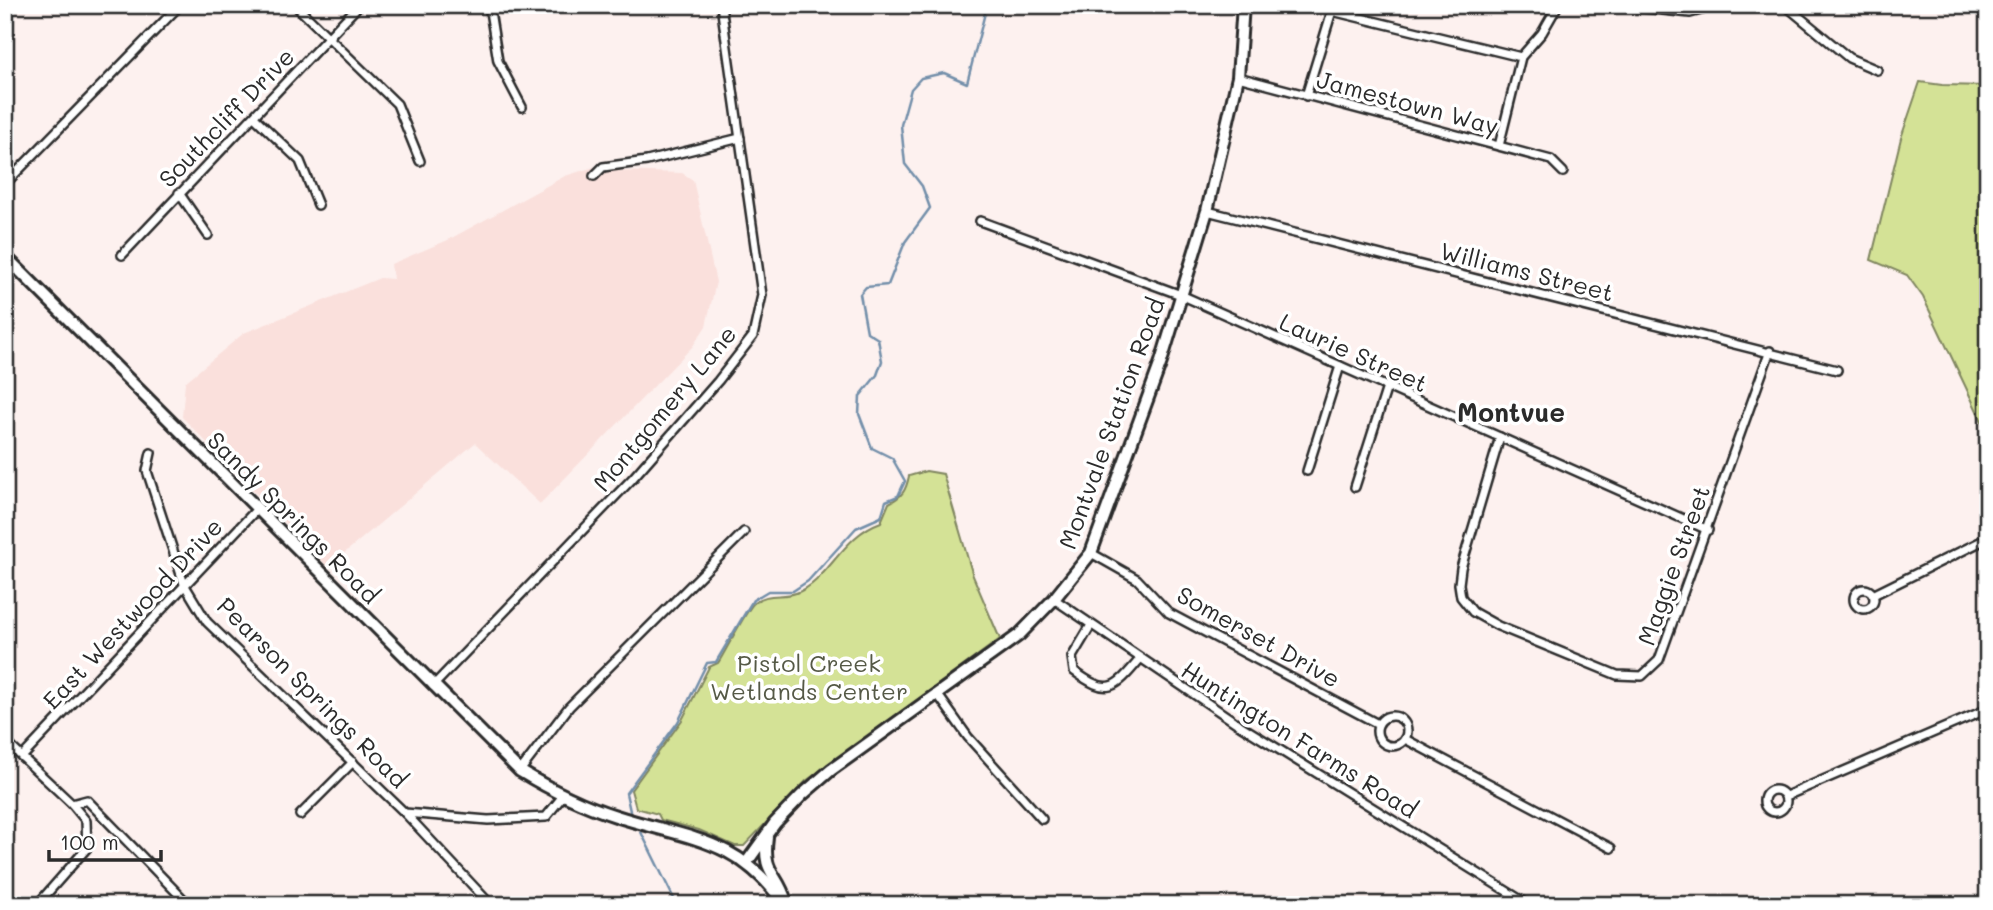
<svg xmlns="http://www.w3.org/2000/svg" width="1993" height="910" font-family="Mali,sans-serif">
<rect width="100%" height="100%" fill="#fdf1ef"/>
<filter id="ink" filterUnits="userSpaceOnUse"><feTurbulence type="fractalNoise" baseFrequency=".0143" numOctaves="2"/><feDisplacementMap in="SourceGraphic" scale="14" xChannelSelector="R" yChannelSelector="G"/><feConvolveMatrix kernelMatrix="1 2 1 2 8 2 1 2 1" color-interpolation-filters="sRGB"/></filter>
<g filter="url(#ink)">
<path fill="#fae0dc" d="M 607,163 L 617,171 L 682,173 L 693,180 L 716,282 L 706,326 L 693,346 L 540,504 L 475,443 L 328,567 L 182,417 L 185,382 L 244,333 L 380,278 L 393,279 L 391,264 L 448,240 L 565,176 Z"/>
<g fill="#d4e296" stroke="#808660" stroke-width="2">
<path d="M 1920,82 L 1942,85 L 1988,86 L 1988,434 L 1923,297 L 1907,275 L 1871,260 L 1901,138 Z"/>
<path d="M 926,471 L 943,474 L 973,576 L 1000,639 L 806,781 L 744,846 L 735,846 L 699,830 L 661,820 L 658,814 L 636,808 L 631,790 L 682,720 L 709,667 L 718,663 C 726,651 746,610 754,603 C 767,592 782,598 796,593 C 828,582 841,536 881,522 L 889,503 C 903,496 906,490 909,476 Z"/>
</g>
<g fill="none" stroke-linecap="round" stroke-linejoin="round">
<g stroke="#738faa" stroke-width="2.5">
<path d="M 630,811 L 626,793 L 678,722 L 707,663 L 716,662 L 753,600 L 768,591 L 793,591 L 808,581 L 856,528 L 881,517 L 886,501 L 898,496 L 905,481 L 892,458 L 872,448 L 859,414 L 860,396 L 877,375 L 882,361 L 878,339 L 867,332 L 860,294 L 866,287 L 888,285 L 905,242 L 930,208 L 922,186 L 905,164 L 901,125 L 911,89 L 921,78 L 944,73 L 967,83 L 987,5"/>
<path d="M 641,832 L 677,905"/>
</g>
<defs>
<g id="street">
<path d="M 295,5 L 397,104 L 420,161"/>
<path d="M 489,5 L 498,61 L 522,107"/>
<path d="M 1617,5 L 1690,13 L 1720,5"/>
<path d="M 1785,5 L 1849,58 L 1877,70"/>
<path d="M 1975,5 L 1988,15"/>
<path d="M 5,8 L 8,5"/>
<path d="M 1238,77 L 1551,160 L 1563,172"/>
<path d="M 1306,96 L 1332,11 L 1521,57"/>
<path d="M 254,117 L 300,161 L 318,205"/>
<path d="M 1499,146 L 1521,57 L 1542,33 L 1558,5"/>
<path d="M 594,176 L 603,167 L 647,161 L 740,138"/>
<path d="M 5,184 L 180,5"/>
<path d="M 179,193 L 208,235"/>
<path d="M 1207,211 L 1837,370"/>
<path d="M 980,221 L 1181,295 L 1708,530"/>
<path d="M 122,255 L 359,5"/>
<path d="M 1500,437 L 1461,568 L 1459,584 L 1461,597 L 1473,612 L 1498,626 L 1617,675 L 1642,676 L 1659,660 L 1770,351"/>
<path d="M 151,453 L 147,471 L 184,584 L 207,622 L 405,813 L 488,820 L 546,817 L 562,797"/>
<path d="M 1307,471 L 1340,366"/>
<path d="M 1355,487 L 1387,387"/>
<path d="M 1091,553 L 1137,579 L 1169,613 L 1378,724"/>
<circle cx="1864" cy="599" r="10"/>
<path d="M 1873,595 L 1988,538"/>
<path d="M 1054,599 L 1238,724 L 1529,905"/>
<path d="M 1091,625 L 1072,657 L 1074,671 C 1108,696 1114,690 1140,659"/>
<path d="M 433,686 L 632,479 L 718,381 L 753,336 L 762,295 L 721,5"/>
<path d="M 938,695 L 968,737 L 1042,819"/>
<circle cx="1392" cy="731" r="15"/>
<path d="M 1405,739 L 1611,848"/>
<path d="M 5,741 L 72,804 L 87,800 L 189,905"/>
<path d="M 22,757 L 257,509"/>
<path d="M 520,771 L 569,707 L 744,532"/>
<circle cx="1775" cy="801" r="11"/>
<path d="M 1786,796 L 1988,709"/>
<path d="M 406,814 L 491,905"/>
<path d="M 300,815 L 353,762"/>
<path d="M 37,905 L 87,848 L 86,821 L 72,804"/>
</g>
<g id="secondary">
<path d="M 5,256 L 520,771 C 551,790 581,805 616,816 C 687,839 738,837 785,905"/>
<path d="M 767,837 C 762,875 777,871 786,902"/>
<path d="M 747,862 L 775,823 L 802,795 L 831,770 L 1019,635 L 1054,599 L 1091,553 L 1161,362 L 1207,211 L 1238,77 L 1243,5"/>
</g>
</defs>
<use href="#street" stroke="#2b2b2b" stroke-width="12"/>
<use href="#secondary" stroke="#2b2b2b" stroke-width="16"/>
<use href="#street" stroke="#fff" stroke-width="7"/>
<use href="#secondary" stroke="#fff" stroke-width="10"/>
</g>
</g>
<g text-anchor="middle" dominant-baseline="central" stroke-width="7" stroke-linejoin="round" paint-order="stroke">
<g font-size="24" fill="#2b2b2b" stroke="#fff">
<text transform="translate(1408 102) rotate(15)">Jamestown Way</text>
<text transform="translate(226 117) rotate(-46)">Southcliff Drive</text>
<text transform="translate(1527 271) rotate(14)">Williams Street</text>
<text transform="translate(1354 352) rotate(24)">Laurie Street</text>
<text transform="translate(664 408) rotate(-50)">Montgomery Lane</text>
<text transform="translate(1111 423) rotate(-70)">Montvale Station Road</text>
<text transform="translate(294 517) rotate(45)">Sandy Springs Road</text>
<text transform="translate(1673 565) rotate(-70)">Maggie Street</text>
<text transform="translate(132 613) rotate(-47)">East Westwood Drive</text>
<text transform="translate(1259 636) rotate(29)">Somerset Drive</text>
<text transform="translate(313 692) rotate(45)">Pearson Springs Road</text>
<text transform="translate(1300 739) rotate(32)">Huntington Farms Road</text>
</g>
<g font-size="24" fill="#555946" stroke="#fff">
<text x="809" y="662">Pistol Creek<tspan x="809" dy="28">Wetlands Center</tspan></text>
</g>
<g font-size="26" font-weight="bold" fill="#2b2b2b" stroke="#fff">
<text x="1511" y="412">Montvue</text>
</g>
</g>
<rect width="1993" height="910" fill="none" stroke="#fff" stroke-width="28"/>
<rect x="14" y="14" width="1965" height="882" fill="none" stroke="#2b2b2b" stroke-width="2.5" filter="url(#ink)"/>
<path d="M49 850v10h112v-10" fill="none" stroke="#2b2b2b" stroke-width="3.5"/>
<text x="60" y="850" font-size="21" fill="#2b2b2b" stroke="#ffffff" stroke-width="5" paint-order="stroke">100 m</text>
</svg>
